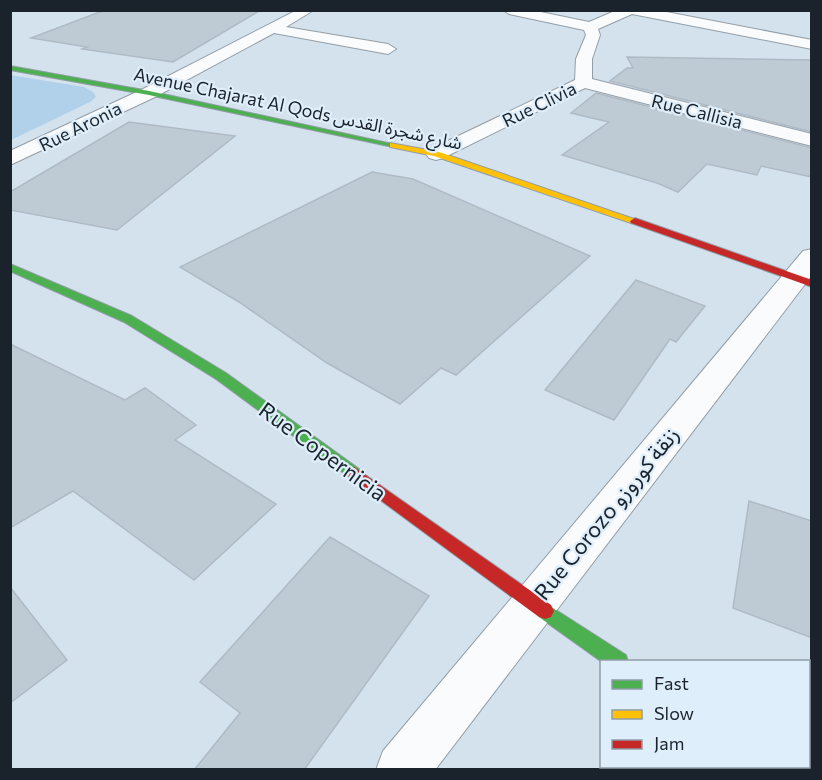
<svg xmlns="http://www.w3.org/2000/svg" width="822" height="780" font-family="Commissioner,'Noto Sans Arabic',sans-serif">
<rect width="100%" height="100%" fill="#d4e2ee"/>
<path fill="#b1d0ea" d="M 10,75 L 84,87 L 93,92 L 96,97 L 90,102 L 11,140 Z"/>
<g fill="#bfcbd4" stroke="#afbac4" stroke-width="1.5">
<path d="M 105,10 L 261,10 L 173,62 L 82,49 L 87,47 L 31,38 Z"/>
<path d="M 627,57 L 812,60 L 812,132 L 610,81 L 627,68 L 633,68 Z"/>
<path d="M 596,93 L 812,148 L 812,177 L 761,166 L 757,175 L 707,164 L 678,192 L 657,183 L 562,155 L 609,122 L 571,113 Z"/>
<path d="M 129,122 L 235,136 L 117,230 L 10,210 L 10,192 Z"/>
<path d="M 372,172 L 413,179 L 590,256 L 456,375 L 441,368 L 400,404 L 327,363 L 239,302 L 180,267 Z"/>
<path d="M 636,280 L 705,306 L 676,342 L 670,339 L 614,420 L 545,390 Z"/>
<path d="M 10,344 L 125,400 L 145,388 L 196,425 L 175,440 L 276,504 L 194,580 L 73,491 L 10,528 Z"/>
<path d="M 749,501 L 812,521 L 812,638 L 733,608 Z"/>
<path d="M 330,537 L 429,596 L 304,770 L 194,770 L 240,713 L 200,682 Z"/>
<path d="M 10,587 L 67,660 L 10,703 Z"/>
</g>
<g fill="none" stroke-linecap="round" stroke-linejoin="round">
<defs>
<g id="street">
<path d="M 297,10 L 314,10 L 286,27 L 388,44 L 396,49 L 388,54 L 274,33 L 155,97 L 10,165 L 10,151 L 143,89 Z"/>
<path d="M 503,10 L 531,10 L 589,22 L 617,10 L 656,10 L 812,40 L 812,49 L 632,14 L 598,29 L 600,35 L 592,59 L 592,79 L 812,134 L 812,146 L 585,88 L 443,158 L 436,160 L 429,158 L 426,154 L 429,150 L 575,80 L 576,59 L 586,35 L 584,30 L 509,14 Z"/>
<path d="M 812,249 L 812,275 L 435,770 L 376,770 L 383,751 L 803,251 Z"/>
<path d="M 747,766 L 803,766 L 804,770 L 748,770 Z"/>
</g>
<g id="fast">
<path d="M 10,66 L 149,91 L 397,145 L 393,147 L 149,95 L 10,70 Z"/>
<path d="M 10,264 L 132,316 L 226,373 L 359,469 L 362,473 L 359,477 L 354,479 L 349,477 L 216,379 L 124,322 L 10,271 Z"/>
<path d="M 545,603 L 626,655 L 628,662 L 602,662 L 539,617 L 536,611 L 539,605 Z"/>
</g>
<path id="slow" d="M 390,143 L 439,152 L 640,221 L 639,223 L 631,223 L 434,156 L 390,147 Z"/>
<g id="jam">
<path d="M 635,218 L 812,280 L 812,287 L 631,223 L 630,221 Z"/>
<path d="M 354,467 L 551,605 L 554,611 L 551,617 L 545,619 L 539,617 L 349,477 L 346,473 L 349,469 Z"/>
</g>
</defs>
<use href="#street" stroke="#939ea7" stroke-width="2"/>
<use href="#fast" stroke="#939ea7" stroke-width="2"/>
<use href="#slow" stroke="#939ea7" stroke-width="2"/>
<use href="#jam" stroke="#939ea7" stroke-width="2"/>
<use href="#street" fill="#f9fbfc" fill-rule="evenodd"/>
<use href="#fast" fill="#4caf50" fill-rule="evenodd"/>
<use href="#slow" fill="#ffc107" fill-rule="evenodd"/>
<use href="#jam" fill="#c62828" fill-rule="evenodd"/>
</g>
<g text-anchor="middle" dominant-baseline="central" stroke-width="4.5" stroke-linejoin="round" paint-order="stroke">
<g font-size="18" fill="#1a232b" stroke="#dfeefb">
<text transform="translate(539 104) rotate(-26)">Rue Clivia</text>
<text transform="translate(298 108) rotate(12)">Avenue Chajarat Al Qods شارع شجرة القدس</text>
<text transform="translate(697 111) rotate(14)">Rue Callisia</text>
<text transform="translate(80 126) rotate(-26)">Rue Aronia</text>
</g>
<g font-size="22" fill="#1a232b" stroke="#dfeefb">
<text transform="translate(323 451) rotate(36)">Rue Copernicia</text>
<text transform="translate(606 513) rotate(-51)">Rue Corozo زنقة كوروزو</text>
</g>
</g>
<rect width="822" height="780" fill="none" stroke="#1a232b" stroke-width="24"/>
<rect x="600" y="660" width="210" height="108" fill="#dfeefb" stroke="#909da8" stroke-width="1.5"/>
<rect x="612" y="680" width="30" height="9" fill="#4caf50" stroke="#909da8" stroke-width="1.5"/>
<text x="654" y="690" font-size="18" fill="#1a232b">Fast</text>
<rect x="612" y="710" width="30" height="9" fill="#ffc107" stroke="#909da8" stroke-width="1.5"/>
<text x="654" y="720" font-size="18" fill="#1a232b">Slow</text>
<rect x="612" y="740" width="30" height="9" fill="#c62828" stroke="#909da8" stroke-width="1.5"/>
<text x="654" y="750" font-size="18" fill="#1a232b">Jam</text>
</svg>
